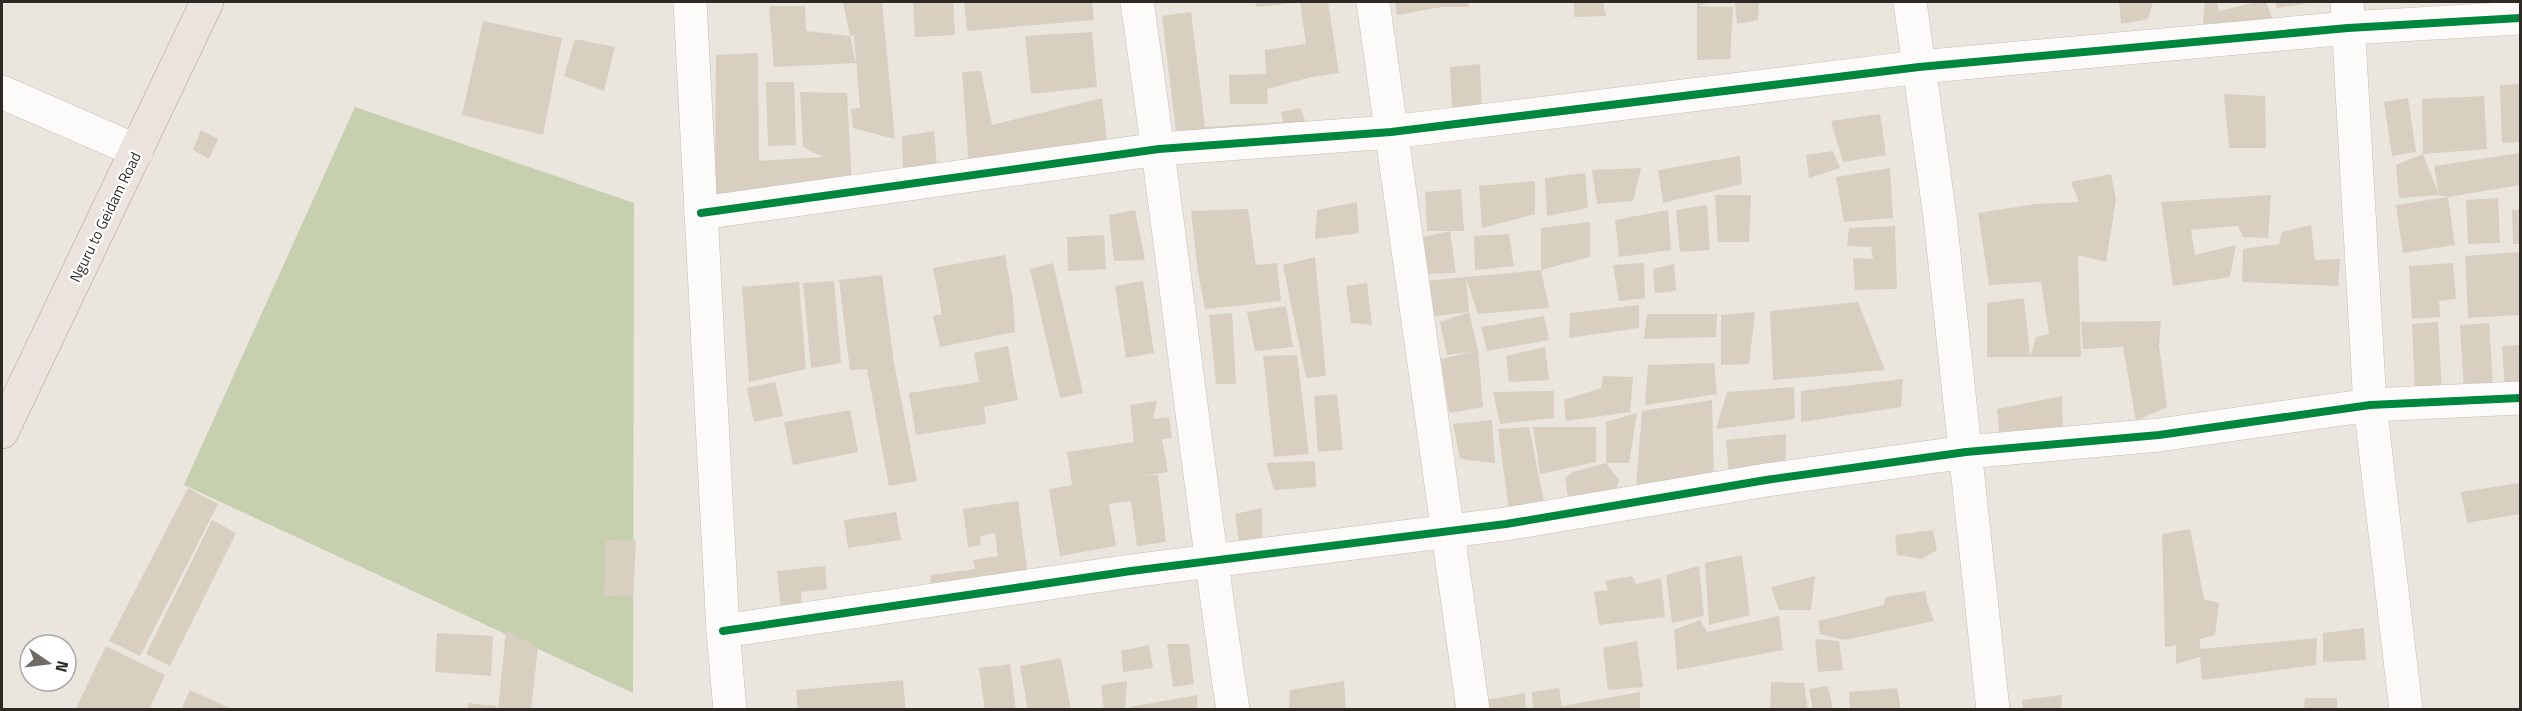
<svg xmlns="http://www.w3.org/2000/svg" width="2522" height="711" font-family="'Titillium Web',sans-serif">
<rect width="100%" height="100%" fill="#eae5dd"/>
<path fill="#c6d0af" d="M 355,107 L 634,203 L 633,693 L 184,485 Z"/>
<g fill="#d8cfc1">
<path d="M 843,2 L 882,2 L 895,139 L 853,128 L 851,109 L 860,108 L 854,35 L 850,36 Z"/>
<path d="M 913,2 L 953,2 L 955,35 L 915,37 Z"/>
<path d="M 964,2 L 1092,2 L 1094,20 L 967,31 Z"/>
<path d="M 1255,2 L 1293,2 L 1293,3 L 1256,7 Z"/>
<path d="M 1300,2 L 1328,2 L 1339,73 L 1311,77 L 1267,89 L 1268,104 L 1230,104 L 1229,75 L 1266,74 L 1265,50 L 1306,44 Z"/>
<path d="M 1395,2 L 1468,2 L 1469,7 L 1442,7 L 1397,15 Z"/>
<path d="M 1574,2 L 1603,2 L 1606,16 L 1574,17 Z"/>
<path d="M 1697,2 L 1711,2 L 1697,6 L 1733,7 L 1730,59 L 1697,60 Z"/>
<path d="M 1735,2 L 1759,2 L 1758,20 L 1737,24 Z"/>
<path d="M 2119,2 L 2153,2 L 2148,19 L 2121,24 Z"/>
<path d="M 2205,2 L 2217,2 L 2219,11 L 2257,2 L 2266,2 L 2276,27 L 2202,34 Z"/>
<path d="M 2275,2 L 2304,2 L 2305,4 L 2277,8 Z"/>
<path d="M 769,6 L 805,6 L 806,31 L 850,36 L 856,63 L 774,67 Z"/>
<path d="M 1191,12 L 1205,127 L 1283,122 L 1281,112 L 1300,108 L 1309,129 L 1177,140 L 1162,16 Z"/>
<path d="M 483,21 L 562,38 L 543,135 L 462,115 Z"/>
<path d="M 1092,32 L 1097,87 L 1031,94 L 1025,36 Z"/>
<path d="M 575,39 L 615,47 L 604,91 L 564,76 Z"/>
<path d="M 758,53 L 759,161 L 823,157 L 803,147 L 800,92 L 847,93 L 852,186 L 715,207 L 716,55 Z"/>
<path d="M 1480,64 L 1482,110 L 1452,111 L 1450,67 Z"/>
<path d="M 981,71 L 992,125 L 1102,98 L 1108,148 L 969,168 L 962,72 Z"/>
<path d="M 766,82 L 794,82 L 796,145 L 768,146 Z"/>
<path d="M 2520,84 L 2520,142 L 2502,143 L 2500,85 Z"/>
<path d="M 2224,94 L 2265,96 L 2266,148 L 2229,148 Z"/>
<path d="M 2484,96 L 2487,149 L 2423,154 L 2422,99 Z"/>
<path d="M 2408,98 L 2416,152 L 2392,156 L 2384,102 Z"/>
<path d="M 1880,114 L 1886,155 L 1843,162 L 1831,121 Z"/>
<path d="M 201,130 L 218,139 L 209,159 L 193,150 Z"/>
<path d="M 934,131 L 937,165 L 903,168 L 902,136 Z"/>
<path d="M 1833,151 L 1840,168 L 1809,178 L 1806,155 Z"/>
<path d="M 2520,153 L 2520,185 L 2448,197 L 2439,195 L 2399,198 L 2396,165 L 2423,154 L 2439,195 L 2434,166 Z"/>
<path d="M 1740,156 L 1742,184 L 1663,203 L 1658,170 Z"/>
<path d="M 1641,168 L 1633,201 L 1597,204 L 1592,170 Z"/>
<path d="M 1890,168 L 1893,218 L 1844,222 L 1836,177 Z"/>
<path d="M 1585,173 L 1588,208 L 1547,216 L 1545,178 Z"/>
<path d="M 2111,174 L 2116,200 L 2106,262 L 2078,255 L 2081,357 L 1987,357 L 1987,303 L 2024,298 L 2030,357 L 2036,337 L 2049,334 L 2041,282 L 1989,285 L 1978,213 L 2036,204 L 2079,202 L 2071,182 Z"/>
<path d="M 1535,181 L 1535,214 L 1482,228 L 1479,186 Z"/>
<path d="M 1461,189 L 1464,231 L 1450,231 L 1456,273 L 1427,274 L 1423,237 L 1450,231 L 1427,231 L 1425,192 Z"/>
<path d="M 1715,195 L 1751,195 L 1749,242 L 1718,242 Z"/>
<path d="M 2271,195 L 2268,238 L 2243,237 L 2238,226 L 2191,230 L 2195,255 L 2236,245 L 2230,277 L 2173,286 L 2161,202 Z"/>
<path d="M 2448,197 L 2455,245 L 2403,253 L 2396,205 Z"/>
<path d="M 2498,198 L 2500,243 L 2468,244 L 2466,200 Z"/>
<path d="M 1357,202 L 1359,233 L 1315,239 L 1317,210 Z"/>
<path d="M 1707,205 L 1710,250 L 1680,252 L 1676,210 Z"/>
<path d="M 1248,209 L 1256,265 L 1277,263 L 1281,301 L 1205,309 L 1198,272 L 1191,211 Z"/>
<path d="M 1135,210 L 1145,260 L 1114,261 L 1109,215 Z"/>
<path d="M 1668,210 L 1671,250 L 1619,257 L 1615,220 Z"/>
<path d="M 2512,210 L 2520,210 L 2520,244 L 2513,244 Z"/>
<path d="M 1590,222 L 1590,257 L 1541,270 L 1549,308 L 1478,314 L 1466,278 L 1469,312 L 1418,318 L 1424,281 L 1541,270 L 1541,228 Z"/>
<path d="M 2311,225 L 2315,260 L 2340,259 L 2338,286 L 2242,282 L 2243,249 L 2279,244 L 2282,232 Z"/>
<path d="M 1895,226 L 1897,289 L 1855,290 L 1853,258 L 1873,259 L 1871,247 L 1847,246 L 1849,228 Z"/>
<path d="M 1509,234 L 1514,266 L 1475,270 L 1474,236 Z"/>
<path d="M 1104,235 L 1106,269 L 1068,271 L 1067,237 Z"/>
<path d="M 2520,252 L 2520,315 L 2468,318 L 2465,256 Z"/>
<path d="M 1005,255 L 1013,300 L 1015,332 L 940,347 L 933,316 L 942,314 L 933,268 Z"/>
<path d="M 1315,257 L 1326,376 L 1306,378 L 1283,265 Z"/>
<path d="M 1053,263 L 1083,393 L 1060,398 L 1030,269 Z"/>
<path d="M 1644,263 L 1645,298 L 1619,301 L 1613,265 Z"/>
<path d="M 2453,263 L 2456,299 L 2439,301 L 2440,317 L 2412,319 L 2409,266 Z"/>
<path d="M 1674,264 L 1676,291 L 1655,293 L 1653,269 Z"/>
<path d="M 882,275 L 894,363 L 917,481 L 889,486 L 867,369 L 850,370 L 839,280 Z"/>
<path d="M 834,281 L 841,363 L 811,368 L 803,283 Z"/>
<path d="M 1143,281 L 1154,353 L 1126,358 L 1115,286 Z"/>
<path d="M 799,282 L 806,369 L 749,382 L 742,287 Z"/>
<path d="M 1367,283 L 1372,325 L 1351,323 L 1346,286 Z"/>
<path d="M 1858,302 L 1885,370 L 1773,380 L 1770,311 Z"/>
<path d="M 1639,305 L 1639,328 L 1569,338 L 1570,313 Z"/>
<path d="M 1286,306 L 1293,347 L 1255,351 L 1247,312 Z"/>
<path d="M 1469,312 L 1478,350 L 1483,407 L 1449,413 L 1441,359 L 1471,352 L 1447,355 L 1440,322 Z"/>
<path d="M 1755,312 L 1749,364 L 1721,365 L 1721,315 Z"/>
<path d="M 1232,313 L 1236,384 L 1216,384 L 1209,315 Z"/>
<path d="M 1647,314 L 1717,314 L 1716,337 L 1644,339 Z"/>
<path d="M 1544,316 L 1549,340 L 1487,351 L 1481,327 Z"/>
<path d="M 2161,321 L 2159,345 L 2167,407 L 2136,421 L 2123,347 L 2083,349 L 2081,322 Z"/>
<path d="M 2438,322 L 2442,390 L 2415,391 L 2412,324 Z"/>
<path d="M 2489,323 L 2493,388 L 2464,390 L 2460,325 Z"/>
<path d="M 2520,345 L 2520,387 L 2505,388 L 2502,346 Z"/>
<path d="M 1008,346 L 1018,400 L 984,407 L 986,424 L 916,435 L 909,393 L 979,382 L 974,353 Z"/>
<path d="M 1545,347 L 1549,380 L 1509,382 L 1506,356 Z"/>
<path d="M 1297,355 L 1309,454 L 1274,457 L 1263,356 Z"/>
<path d="M 1714,363 L 1717,394 L 1645,405 L 1648,365 Z"/>
<path d="M 1603,376 L 1633,377 L 1630,412 L 1566,421 L 1564,400 L 1601,388 Z"/>
<path d="M 1903,379 L 1901,407 L 1801,422 L 1801,391 Z"/>
<path d="M 775,382 L 783,416 L 754,422 L 747,388 Z"/>
<path d="M 1794,387 L 1795,419 L 1716,429 L 1727,392 Z"/>
<path d="M 1554,391 L 1554,418 L 1500,424 L 1493,392 Z"/>
<path d="M 1337,394 L 1343,450 L 1318,452 L 1314,396 Z"/>
<path d="M 2062,396 L 2063,433 L 2000,439 L 1997,409 Z"/>
<path d="M 1712,400 L 1714,482 L 1636,488 L 1642,411 Z"/>
<path d="M 1157,401 L 1153,419 L 1169,417 L 1172,438 L 1162,439 L 1168,472 L 1143,476 L 1158,475 L 1166,542 L 1137,546 L 1131,501 L 1109,504 L 1116,546 L 1060,556 L 1049,489 L 1072,485 L 1067,452 L 1134,442 L 1130,405 Z"/>
<path d="M 850,410 L 858,452 L 793,465 L 784,422 Z"/>
<path d="M 1637,413 L 1629,463 L 1606,463 L 1606,422 Z"/>
<path d="M 1492,420 L 1495,463 L 1460,459 L 1453,424 Z"/>
<path d="M 1529,427 L 1547,518 L 1510,517 L 1498,429 Z"/>
<path d="M 1533,427 L 1596,427 L 1596,462 L 1540,474 Z"/>
<path d="M 1786,434 L 1785,478 L 1730,486 L 1726,440 Z"/>
<path d="M 1315,461 L 1316,487 L 1274,490 L 1266,463 Z"/>
<path d="M 1606,463 L 1619,480 L 1614,498 L 1569,503 L 1565,478 L 1573,472 Z"/>
<path d="M 2520,483 L 2520,514 L 2467,523 L 2461,492 Z"/>
<path d="M 188,488 L 218,504 L 140,656 L 109,641 Z"/>
<path d="M 1018,501 L 1028,576 L 932,589 L 930,575 L 975,569 L 973,560 L 998,556 L 995,533 L 980,536 L 981,545 L 968,547 L 963,509 Z"/>
<path d="M 1262,508 L 1262,546 L 1240,548 L 1235,514 Z"/>
<path d="M 896,512 L 901,540 L 848,548 L 844,520 Z"/>
<path d="M 212,520 L 236,533 L 170,666 L 146,654 Z"/>
<path d="M 2190,529 L 2204,599 L 2219,603 L 2215,635 L 2200,639 L 2200,649 L 2317,638 L 2316,665 L 2202,680 L 2200,657 L 2176,664 L 2176,645 L 2165,647 L 2162,534 Z"/>
<path d="M 1933,530 L 1937,550 L 1922,559 L 1897,555 L 1895,535 Z"/>
<path d="M 606,540 L 636,541 L 633,597 L 604,596 Z"/>
<path d="M 1742,555 L 1750,615 L 1709,625 L 1705,563 Z"/>
<path d="M 825,566 L 827,589 L 801,592 L 803,618 L 782,621 L 777,571 Z"/>
<path d="M 1699,566 L 1704,616 L 1672,623 L 1666,575 Z"/>
<path d="M 1632,576 L 1636,584 L 1661,578 L 1665,617 L 1599,625 L 1594,592 L 1608,590 L 1605,581 Z"/>
<path d="M 1815,576 L 1811,610 L 1779,610 L 1771,587 Z"/>
<path d="M 1925,591 L 1927,602 L 1934,621 L 1845,640 L 1820,634 L 1818,621 L 1884,605 L 1885,597 Z"/>
<path d="M 1779,616 L 1783,650 L 1677,670 L 1674,630 L 1700,620 L 1707,632 Z"/>
<path d="M 2364,628 L 2366,660 L 2323,662 L 2323,633 Z"/>
<path d="M 506,630 L 538,647 L 531,710 L 498,710 Z"/>
<path d="M 437,633 L 493,636 L 491,676 L 435,672 Z"/>
<path d="M 1815,639 L 1839,641 L 1843,670 L 1818,672 Z"/>
<path d="M 1637,641 L 1643,687 L 1608,690 L 1603,648 Z"/>
<path d="M 1167,644 L 1189,644 L 1194,684 L 1173,687 Z"/>
<path d="M 1149,645 L 1153,668 L 1123,672 L 1121,651 Z"/>
<path d="M 106,646 L 165,675 L 149,710 L 75,710 Z"/>
<path d="M 1061,658 L 1071,710 L 1028,710 L 1020,666 Z"/>
<path d="M 1010,664 L 1016,710 L 985,710 L 979,668 Z"/>
<path d="M 903,680 L 906,710 L 798,710 L 796,690 Z"/>
<path d="M 1127,681 L 1125,710 L 1104,710 L 1101,685 Z"/>
<path d="M 1344,681 L 1346,710 L 1289,710 L 1290,690 Z"/>
<path d="M 1771,682 L 1804,683 L 1808,710 L 1770,710 Z"/>
<path d="M 1828,686 L 1833,710 L 1813,710 L 1809,689 Z"/>
<path d="M 1559,688 L 1562,706 L 1640,692 L 1640,710 L 1533,710 L 1532,692 Z"/>
<path d="M 1897,688 L 1901,710 L 1850,710 L 1849,692 Z"/>
<path d="M 190,690 L 234,710 L 185,710 L 182,708 Z"/>
<path d="M 1525,693 L 1526,710 L 1489,710 L 1487,700 Z"/>
<path d="M 1198,695 L 1196,710 L 1131,710 L 1130,707 Z"/>
<path d="M 2062,695 L 2061,710 L 2023,710 L 2022,700 Z"/>
<path d="M 2305,698 L 2337,698 L 2337,710 L 2304,710 Z"/>
<path d="M 468,703 L 497,706 L 496,710 L 467,710 Z"/>
</g>
<g fill="none" stroke-linecap="round" stroke-linejoin="round">
<defs>
<g id="minor">
<path d="M 690,2 L 723,631 L 730,710"/>
<path d="M 1137,2 C 1172,237 1197,474 1233,710"/>
<path d="M 1373,2 L 1473,710"/>
<path d="M 1910,2 L 1940,217 L 1993,710"/>
<path d="M 2347,2 L 2370,405 L 2406,710"/>
<path d="M 2,92 L 137,151"/>
<path d="M 701,213 L 1159,149 L 1391,132 L 1919,67 L 2348,28 L 2520,18"/>
<path d="M 723,631 L 1131,571 L 1506,524 L 1766,480 L 1966,452 L 2159,435 L 2370,405 L 2520,398"/>
</g>
<path id="major" d="M 2,432 L 207,2"/>
</defs>
<use href="#minor" stroke="#c4c0b9" stroke-width="34"/>
<use href="#major" stroke="#afa092" stroke-width="34"/>
<use href="#minor" stroke="#fcfbfa" stroke-width="33"/>
<use href="#major" stroke="#ebe3dd" stroke-width="33"/>
<defs>
<g id="cycleway">
<path d="M 701,213 L 1159,149 L 1391,132 L 1919,67 L 2348,28 L 2520,18"/>
<path d="M 723,631 L 1131,571 L 1506,524 L 1766,480 L 1966,452 L 2159,435 L 2370,405 L 2520,398"/>
</g>
</defs>
<use href="#cycleway" stroke="#fff" stroke-width="11"/>
<use href="#cycleway" stroke="#00873e" stroke-width="8"/>
</g>
<g text-anchor="middle" dominant-baseline="central" stroke-width="4.5" stroke-linejoin="round" paint-order="stroke">
<g font-size="15" fill="#2d2924" stroke="#fff">
<text transform="translate(105 217) rotate(-64)">Nguru to Geidam Road</text>
</g>
</g>
<rect width="2522" height="711" fill="none" stroke="#2d2924" stroke-width="6"/>
<g transform="translate(48 663) rotate(104)"><circle r="28" fill="#ffffff" stroke="#aba9a7" stroke-width="1.5"/>
<path d="M0-4.5L10 22L0 15L-10 22Z" fill="#6f6b65"/>
<text y="-9" font-size="16" font-weight="bold" text-anchor="middle" fill="#2d2924">N</text>
</g>
</svg>
